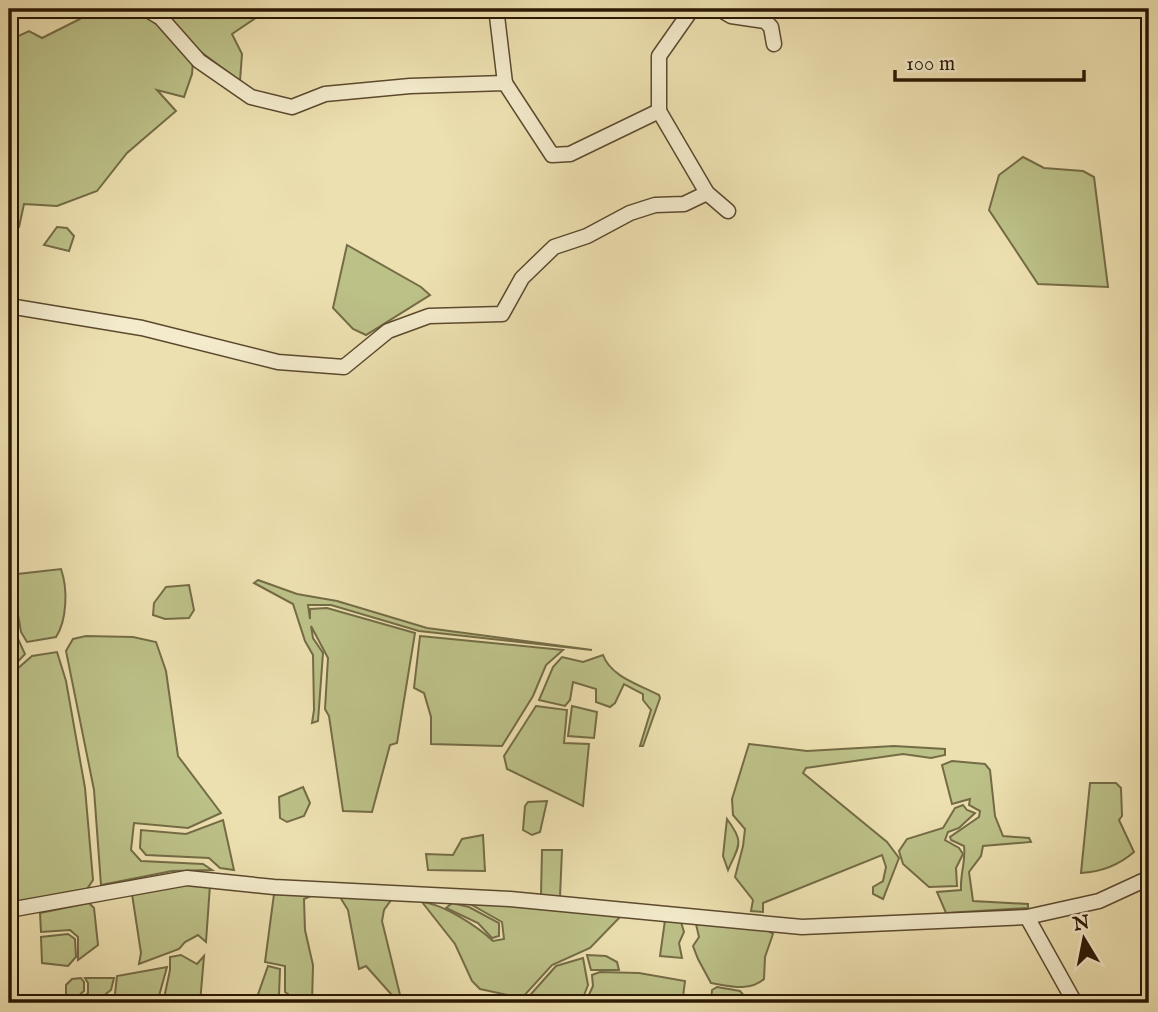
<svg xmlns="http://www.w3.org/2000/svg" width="1158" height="1012" font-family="'IM FELL English',serif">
<rect width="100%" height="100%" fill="#ede0b0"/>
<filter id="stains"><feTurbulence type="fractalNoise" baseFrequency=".00286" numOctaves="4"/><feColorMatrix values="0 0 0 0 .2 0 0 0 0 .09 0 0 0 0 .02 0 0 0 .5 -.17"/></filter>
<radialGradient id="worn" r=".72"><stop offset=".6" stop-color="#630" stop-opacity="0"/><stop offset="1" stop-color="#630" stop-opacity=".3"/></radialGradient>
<g fill="#bcc188" stroke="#746c46" stroke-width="2">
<path d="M 85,9 L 252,9 L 257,17 L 232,34 L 242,54 L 240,81 L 194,47 L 192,74 L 184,97 L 157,90 L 176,111 L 127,153 L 97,191 L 57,206 L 24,204 L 19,227 L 9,228 L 9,47 L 12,39 L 29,31 L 42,38 L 80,19 Z"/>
<path d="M 1023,157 L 1044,168 L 1083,171 L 1094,177 L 1108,287 L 1038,284 L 989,210 L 999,175 Z"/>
<path d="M 57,227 L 67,228 L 74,236 L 69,251 L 44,245 Z"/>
<path d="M 347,245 L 421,287 L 430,295 L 366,335 L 353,329 L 333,308 Z"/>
<path d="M 61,569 C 68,589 67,620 56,637 L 27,642 L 21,632 L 15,597 L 9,596 L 9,575 Z"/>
<path d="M 258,580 L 297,594 L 337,601 L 427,628 L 592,650 L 419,631 L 331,605 L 308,605 L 310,619 L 310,609 L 327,608 L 415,633 L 397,743 L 390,745 L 372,812 L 343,811 L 329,716 L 325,709 L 328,658 L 311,626 L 313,638 L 323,653 L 318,721 L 312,723 L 314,710 L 313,655 L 305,641 L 293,604 L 254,583 Z"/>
<path d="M 189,585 L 194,610 L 189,618 L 165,619 L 153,615 L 154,603 L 166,587 Z"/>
<path d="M 9,633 L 18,639 L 25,654 L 13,667 L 9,666 Z"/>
<path d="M 86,636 L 133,637 L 156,642 L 166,671 L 178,756 L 221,813 L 188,828 L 134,823 L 131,850 L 141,861 L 203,864 L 212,870 L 172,871 L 101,885 L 94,790 L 66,651 L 73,639 Z"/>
<path d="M 420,636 L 563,650 L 546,665 L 533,696 L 502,746 L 431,744 L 431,717 L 424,693 L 414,688 Z"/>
<path d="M 57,652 L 66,681 L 85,788 L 93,880 L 87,889 L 9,903 L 9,676 L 32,656 Z"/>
<path d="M 603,655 C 611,677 640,685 659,695 L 660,698 L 643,746 L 640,746 L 651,710 L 643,700 L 643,694 L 624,684 L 615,703 L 610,707 L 596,702 L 596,689 L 573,682 L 570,700 L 565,706 L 539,700 L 553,667 L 562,657 L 583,662 Z"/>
<path d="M 536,706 L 567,710 L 564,743 L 589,744 L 583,806 L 507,769 L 504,756 Z"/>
<path d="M 572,706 L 597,712 L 594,738 L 568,736 Z"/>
<path d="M 749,744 L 807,751 L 894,746 L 945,749 L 945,755 L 931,758 L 903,754 L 806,768 L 803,773 L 887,842 L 899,858 L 883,899 L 873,894 L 873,887 L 883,881 L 886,867 L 882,855 L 763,903 L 763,912 L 751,911 L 753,900 L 735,877 L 743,846 L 745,829 L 733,815 L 732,799 Z"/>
<path d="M 952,761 L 985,764 L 990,770 L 995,816 L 1003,836 L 1029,838 L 1031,842 L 983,846 L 981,856 L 969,872 L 973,901 L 1028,904 L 1028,908 L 946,913 L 937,892 L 961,890 C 960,874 966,861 964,846 L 951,840 L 950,837 L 979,817 L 980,811 L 969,805 L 970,799 L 952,804 L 942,765 Z"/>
<path d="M 1090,783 L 1116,783 L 1121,788 L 1122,816 L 1119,820 L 1134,852 C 1119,865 1101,872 1081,873 Z"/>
<path d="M 303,787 L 310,803 L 304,816 L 287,822 L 280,818 L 279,797 Z"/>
<path d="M 547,801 L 540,832 L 532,835 L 523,830 L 525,806 L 528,802 Z"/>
<path d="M 963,805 L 967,810 L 975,813 L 959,828 L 948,832 L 945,840 L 959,848 L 963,854 L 956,868 L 957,886 L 929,887 L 903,864 L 899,851 L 907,839 L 943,828 L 955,808 Z"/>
<path d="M 727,819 C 745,843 739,845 728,870 L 723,856 Z"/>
<path d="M 223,820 L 234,870 L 220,868 L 209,858 L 146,855 L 140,848 L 141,830 L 186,834 Z"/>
<path d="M 483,835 L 485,871 L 428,870 L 426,854 L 453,855 L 462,839 Z"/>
<path d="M 542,850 L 562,850 L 560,897 L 541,895 Z"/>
<path d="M 188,882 L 210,885 L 206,942 L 198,935 L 185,942 L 179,949 L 139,964 L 141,953 L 132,894 Z"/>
<path d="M 274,894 L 313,895 L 304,899 L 305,930 L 313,965 L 312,1003 L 289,1003 L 288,994 L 285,992 L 285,966 L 265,962 Z"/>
<path d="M 322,895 L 391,900 L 384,910 L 382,921 L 402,1003 L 399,1003 L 366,966 L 359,969 L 348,910 L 340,897 Z"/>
<path d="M 448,899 L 621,916 L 590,948 L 552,965 L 522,998 L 480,989 L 472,981 L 455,944 L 422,902 C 443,904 477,926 493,941 L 504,939 L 502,922 L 470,904 Z"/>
<path d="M 89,903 L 94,908 L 98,945 L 78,960 L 78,937 L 70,930 L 41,932 L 40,913 Z"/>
<path d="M 452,903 L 469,907 L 499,923 L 499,936 L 492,938 L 478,923 L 446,908 Z"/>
<path d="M 665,920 L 681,922 L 684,932 L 679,943 L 682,958 L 660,956 Z"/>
<path d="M 696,924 L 767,930 L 773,934 L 765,957 L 764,979 C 750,992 729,986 711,983 L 698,959 L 693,946 L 699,937 Z"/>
<path d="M 68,934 L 75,939 L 76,957 L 68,966 L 42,963 L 41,937 Z"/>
<path d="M 181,955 L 197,964 L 204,956 L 200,1003 L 163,1003 L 170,970 L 170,957 Z"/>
<path d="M 587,955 L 606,956 L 617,962 L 619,970 L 591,970 Z"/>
<path d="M 583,958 L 588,985 L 581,1003 L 518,1003 L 524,1002 L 556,966 Z"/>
<path d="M 268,966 L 280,969 L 279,995 L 270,999 L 268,1003 L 255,1003 Z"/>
<path d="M 167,967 L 157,1003 L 114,1003 L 117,976 Z"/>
<path d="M 600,972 L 639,973 L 685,981 L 683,997 L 673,1003 L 585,1003 L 593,986 L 592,975 Z"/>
<path d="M 81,978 L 84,982 L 84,991 L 75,999 L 66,998 L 66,985 L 72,979 Z"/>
<path d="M 85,978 L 114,978 L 111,990 L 94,1003 L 66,1003 L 77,1003 L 88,993 L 88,983 Z"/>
<path d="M 717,987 L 740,991 L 746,998 L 745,1003 L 711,1003 L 712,990 Z"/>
</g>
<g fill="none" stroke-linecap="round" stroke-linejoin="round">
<defs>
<g id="street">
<path d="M 146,9 L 161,18 L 199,61 L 251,97 L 292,107 L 325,94 L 410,86 L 505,83 L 552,155 L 570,154 L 659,111"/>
<path d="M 498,9 L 497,16 L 505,83"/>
<path d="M 692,9 L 659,56 L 659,111 L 707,193 L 728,211"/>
<path d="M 719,9 L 731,16 L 765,21 L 771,27 L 774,44"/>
<path d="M 9,306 L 142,328 L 278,362 L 344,367 L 388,331 L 429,316 L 502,314 L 522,278 L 554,247 L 587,236 L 630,213 L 655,205 L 684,204 L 707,193"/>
<path d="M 9,910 L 187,878 L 274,887 L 510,899 L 802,927 L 1027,917 L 1099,901 L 1149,878"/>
<path d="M 1027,917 L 1075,1003"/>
</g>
</defs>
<use href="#street" stroke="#5c492e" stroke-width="17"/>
<use href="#street" stroke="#f3ebcc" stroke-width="14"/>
</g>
<rect width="1158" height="1012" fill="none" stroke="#ede0b0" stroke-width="35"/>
<rect x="10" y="10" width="1137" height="991" fill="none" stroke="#2b1703" stroke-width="3.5"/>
<rect x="18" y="18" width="1123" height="977" fill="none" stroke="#2b1703" stroke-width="2"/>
<g transform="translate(1084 939) rotate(350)" stroke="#f3ebcc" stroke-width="5" paint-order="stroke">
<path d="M0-5L12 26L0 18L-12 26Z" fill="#2b1703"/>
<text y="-10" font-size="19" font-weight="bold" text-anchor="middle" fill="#2b1703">N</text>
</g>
<path d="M895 70v10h189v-10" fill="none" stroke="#2b1703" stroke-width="3.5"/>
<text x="906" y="70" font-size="21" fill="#2b1703" stroke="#f3ebcc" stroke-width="5" paint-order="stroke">100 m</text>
<rect width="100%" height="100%" filter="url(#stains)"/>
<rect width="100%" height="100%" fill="url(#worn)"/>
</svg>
